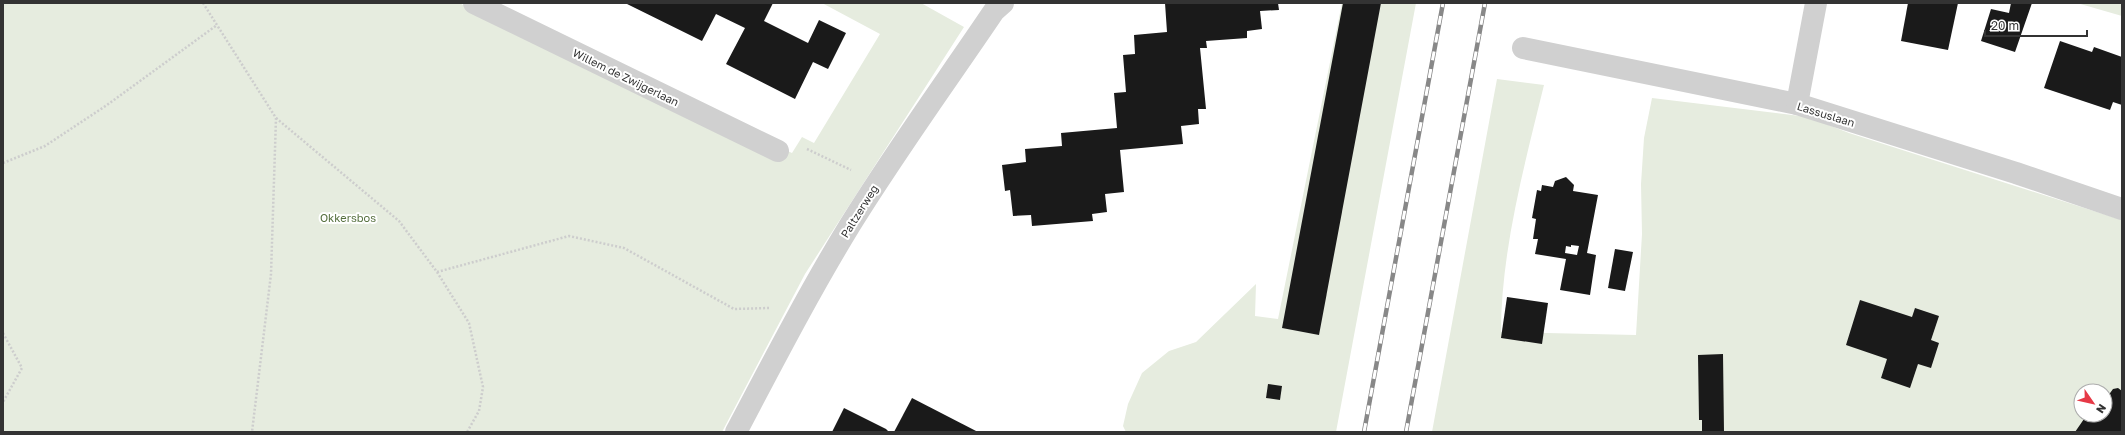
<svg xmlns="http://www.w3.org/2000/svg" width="2125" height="435" font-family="'Golos Text',sans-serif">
<rect width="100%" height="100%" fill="#fff"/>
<g fill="#e6ecdf" fill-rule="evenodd">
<path d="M 3,3 L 459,3 L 792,153 L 802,137 L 814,143 L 880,34 L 822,3 L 921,3 L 964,27 L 805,274 L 722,432 L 3,432 Z"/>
<path d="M 1342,3 L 1416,3 L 1336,432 L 1126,432 L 1123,426 L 1128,404 L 1142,373 L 1169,351 L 1196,342 L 1256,284 L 1255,316 L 1278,319 Z"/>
<path d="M 2077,3 L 2122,3 L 2122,16 Z"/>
<path d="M 1497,79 L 1544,85 C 1525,163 1501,250 1501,332 L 1636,335 L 1642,234 L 1641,184 L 1644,138 L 1652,98 L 1808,117 L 1849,133 L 2122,220 L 2122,432 L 1432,432 ZM 2081,391 L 2105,391 L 2105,415 L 2081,415 Z"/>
</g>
<g fill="#1a1a1a" fill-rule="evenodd">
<path d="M 625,3 L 773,3 L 764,21 L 808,43 L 819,20 L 846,33 L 828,69 L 813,62 L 795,99 L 726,64 L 745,28 L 716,14 L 702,41 Z"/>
<path d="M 1165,3 L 1278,3 L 1279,10 L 1260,11 L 1262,29 L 1247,31 L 1247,38 L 1206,41 L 1207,48 L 1200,48 L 1206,109 L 1198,109 L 1199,124 L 1181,126 L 1183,144 L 1120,150 L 1124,192 L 1105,194 L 1107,212 L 1092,214 L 1093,221 L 1032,226 L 1031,215 L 1013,216 L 1010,190 L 1005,191 L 1002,165 L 1026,162 L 1025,149 L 1062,146 L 1061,133 L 1117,128 L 1114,93 L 1126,92 L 1123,55 L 1135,54 L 1134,35 L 1167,32 Z"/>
<path d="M 1343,3 L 1381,3 L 1319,335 L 1282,328 Z"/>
<path d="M 1908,3 L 1958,3 L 1948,50 L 1901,41 Z"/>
<path d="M 2011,3 L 2032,3 L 2015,52 L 1981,41 L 1991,9 L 2009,13 Z"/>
<path d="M 2060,41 L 2092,52 L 2094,47 L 2122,57 L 2122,105 L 2113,102 L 2110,110 L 2044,88 Z"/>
<path d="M 1566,177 L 1574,185 L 1573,191 L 1598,195 L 1587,253 L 1596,255 L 1590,295 L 1560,290 L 1566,259 L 1535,254 L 1538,239 L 1533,239 L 1536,219 L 1532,218 L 1537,190 L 1541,191 L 1542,185 L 1553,187 L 1555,181 ZM 1571,245 L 1579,246 L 1577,255 L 1565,253 L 1566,246 L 1571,247 Z"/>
<path d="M 1615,249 L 1633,252 L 1625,291 L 1608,288 Z"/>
<path d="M 1507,297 L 1548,303 L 1542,344 L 1501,338 Z"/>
<path d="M 1860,300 L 1912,317 L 1915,308 L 1939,316 L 1931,340 L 1939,343 L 1931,368 L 1918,364 L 1910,388 L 1881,378 L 1887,359 L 1846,345 Z"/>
<path d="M 1723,354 L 1724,432 L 1702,432 L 1702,420 L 1699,420 L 1698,355 Z"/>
<path d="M 1268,384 L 1282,386 L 1280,400 L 1266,398 Z"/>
<path d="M 2118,388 L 2122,391 L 2122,432 L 2075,432 L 2084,419 L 2081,418 L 2079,412 L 2081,405 L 2081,415 L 2105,415 L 2105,400 L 2113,389 Z"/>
<path d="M 912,398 L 978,432 L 894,432 Z"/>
<path d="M 844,408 L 886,429 L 889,432 L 832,432 Z"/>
</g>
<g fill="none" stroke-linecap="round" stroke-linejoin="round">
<g stroke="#cdcdcd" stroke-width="2.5" stroke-dasharray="2 2" stroke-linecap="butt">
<path d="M 203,3 L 276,118 L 271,274 L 252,432"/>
<path d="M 276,118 L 399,221 L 437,272 L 469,323 L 483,387 L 479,411 L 467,432"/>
<path d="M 807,149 L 851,170"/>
<path d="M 3,163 L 45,146 L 107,105 L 217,25"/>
<path d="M 437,272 L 569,236 L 624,248 L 734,309 L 769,308"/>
<path d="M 3,333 L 22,368 L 3,402"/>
</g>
<g stroke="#d0d0d0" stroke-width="22">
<path d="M 474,3 L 778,151"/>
<path d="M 1523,48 L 1797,104 L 2016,173 L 2122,209"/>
<path d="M 1797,104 L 1816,3"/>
</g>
<path stroke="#d0d0d0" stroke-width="22" d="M 736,432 C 773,362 809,292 850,225 C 895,152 946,82 994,11 L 1003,3"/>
<defs>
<g id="rail">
<path d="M 1364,432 L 1443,3"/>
<path d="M 1406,432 L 1485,3"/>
</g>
</defs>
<use href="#rail" stroke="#888" stroke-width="4.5"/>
<use href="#rail" stroke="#fff" stroke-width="3" stroke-dasharray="9" stroke-linecap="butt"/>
</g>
<g text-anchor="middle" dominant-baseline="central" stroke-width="4" stroke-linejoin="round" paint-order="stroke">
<g font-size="11" fill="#333" stroke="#fff">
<text transform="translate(626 77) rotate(26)">Willem de Zwijgerlaan</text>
<text transform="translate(1826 114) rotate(17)">Lassuslaan</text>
<text transform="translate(859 211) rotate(-58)">Paltzerweg</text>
</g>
<g font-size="11" fill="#56703f" stroke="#fff">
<text x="348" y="217">Okkersbos</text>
</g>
</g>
<rect width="2125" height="435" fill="none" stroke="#333333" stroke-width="8"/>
<g transform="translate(2093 403) rotate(124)"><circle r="19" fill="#ffffff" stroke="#adadad"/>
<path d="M0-3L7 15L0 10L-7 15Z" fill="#e63946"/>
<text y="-6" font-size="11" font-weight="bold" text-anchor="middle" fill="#333333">N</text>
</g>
<path d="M1985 30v6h102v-6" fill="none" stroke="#333333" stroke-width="2"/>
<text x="1991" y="30" font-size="12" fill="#333333" stroke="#ffffff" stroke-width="3" paint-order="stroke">20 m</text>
</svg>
